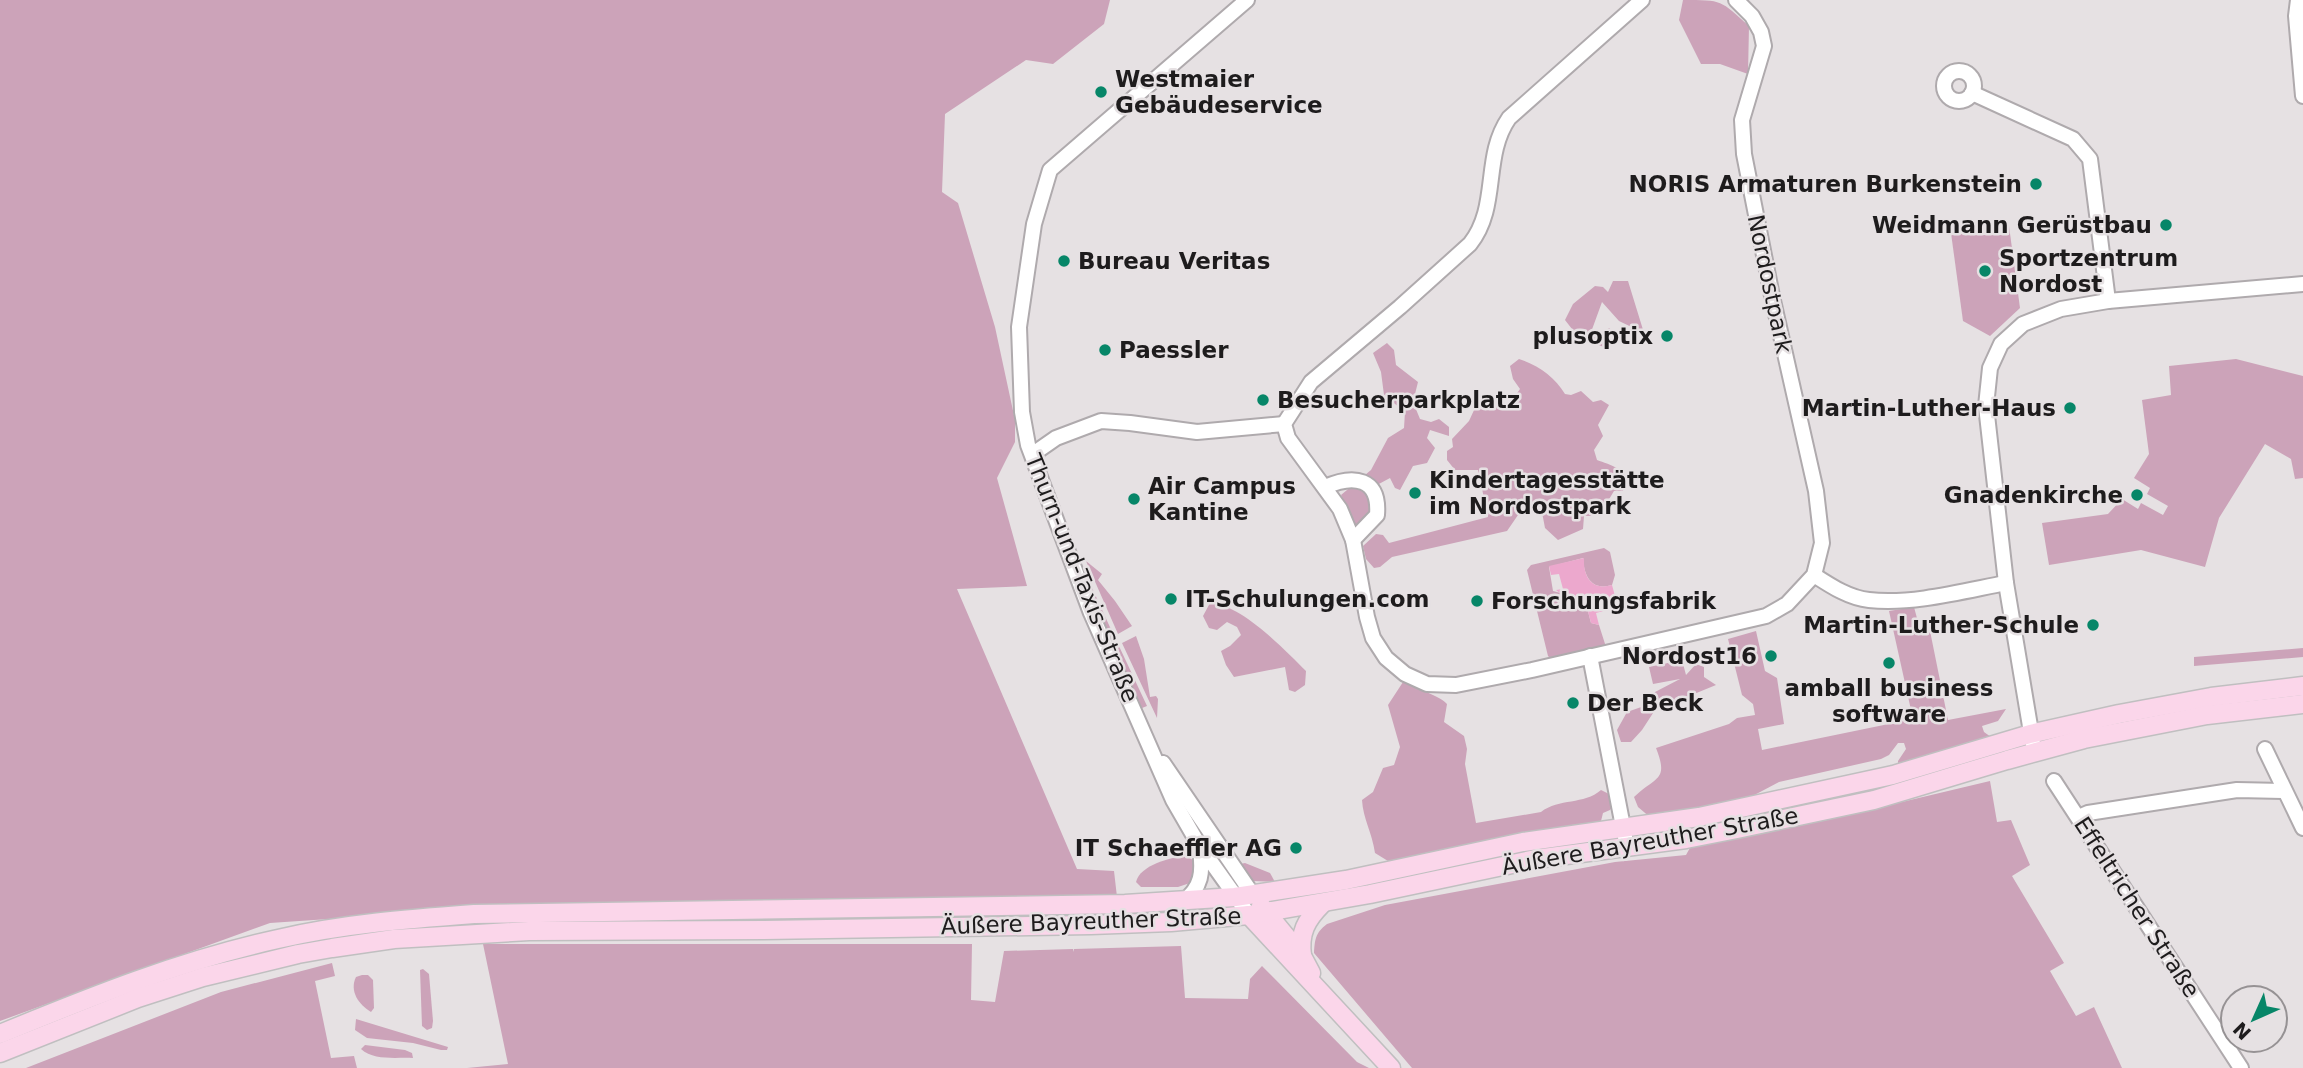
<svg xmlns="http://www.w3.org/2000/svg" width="2303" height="1068" font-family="'DejaVu Sans',sans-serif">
<rect width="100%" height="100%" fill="#e6e1e3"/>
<g fill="#cca3b9">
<path d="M 0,0 L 1110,0 L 1104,24 L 1053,64 L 1026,60 L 945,114 L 942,192 L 958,203 L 995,327 L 1015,420 L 1015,442 L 997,478 L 1027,586 L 957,589 L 1077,869 L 1114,871 L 1117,897 L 475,909 L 270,923 L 0,1021 Z"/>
<path d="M 1683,0 C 1723,0 1720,0 1749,26 L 1748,74 L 1720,64 L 1701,64 L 1679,20 Z"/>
<path d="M 2009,226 L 2020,308 L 1990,336 L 1963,321 L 1951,233 Z"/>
<path d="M 1613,281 L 1628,281 L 1644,333 L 1619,321 L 1602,302 L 1590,335 L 1597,338 L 1609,328 L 1614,332 L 1604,347 L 1579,338 L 1565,320 L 1573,304 L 1595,286 L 1603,287 L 1608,292 Z"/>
<path d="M 1387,343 L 1394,350 L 1396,365 L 1418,382 L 1413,402 L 1420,419 L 1431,422 L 1439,419 L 1449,427 L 1449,436 L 1430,430 L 1427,438 L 1435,448 L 1427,463 L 1413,466 L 1400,490 L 1395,488 L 1390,478 L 1377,485 L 1376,505 L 1358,532 L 1341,495 L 1371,470 L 1388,438 L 1404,428 L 1405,412 L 1384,395 L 1381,372 L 1373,353 Z"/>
<path d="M 1519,359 C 1538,365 1555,377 1565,394 L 1571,395 L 1581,391 L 1593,402 L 1601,400 L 1609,405 L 1598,425 L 1603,436 L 1594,450 L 1597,460 C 1613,466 1630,469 1623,491 L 1614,491 L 1599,516 L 1584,516 L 1583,529 L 1558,540 L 1545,528 L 1541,507 L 1527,502 L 1507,531 L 1392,557 L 1380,567 L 1374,568 L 1366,559 L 1363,546 L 1376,534 L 1383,535 L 1389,543 L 1488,517 L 1478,470 L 1455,470 L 1447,460 L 1447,451 L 1453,447 L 1452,439 L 1469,421 L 1475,408 L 1487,398 L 1497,404 L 1510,403 L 1520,389 L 1513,379 L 1510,366 Z"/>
<path d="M 2236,359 L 2303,376 L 2303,478 L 2295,479 L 2291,459 L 2265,444 L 2219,518 L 2205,567 L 2141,550 L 2049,565 L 2042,523 L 2108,514 L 2122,499 L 2138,509 L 2141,503 L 2163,515 L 2168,506 L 2147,494 L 2150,488 L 2134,478 L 2149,454 L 2142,400 L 2171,395 L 2169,366 Z"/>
<path d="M 1604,548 L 1610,552 L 1615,575 L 1612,585 C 1592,591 1584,577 1583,558 L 1549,567 L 1553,591 L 1576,597 L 1586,604 L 1591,623 L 1599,625 L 1606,647 L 1552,660 L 1548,656 L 1527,570 L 1531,565 Z"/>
<path d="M 1077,555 L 1114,636 L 1110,638 L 1087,585 Z"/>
<path d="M 1086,561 L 1102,574 L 1098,580 L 1115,601 L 1132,626 L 1118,634 Z"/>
<path d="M 1210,603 C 1241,604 1284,649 1306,671 L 1305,685 L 1295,692 L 1289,690 L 1285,667 L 1234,677 L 1226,665 L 1221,651 L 1230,646 L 1241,635 L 1237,627 L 1227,622 L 1217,630 L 1209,628 L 1203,616 Z"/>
<path d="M 1914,607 L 1918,622 L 1928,621 L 1948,720 L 2006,709 L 1998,721 L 1982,726 L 1984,732 L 1991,737 L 1898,766 L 1898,761 L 1906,749 L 1904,743 L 1898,743 L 1889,755 L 1881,759 L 1779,782 L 1745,800 L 1651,818 L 1638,807 L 1634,797 C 1656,776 1669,781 1656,748 L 1729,724 L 1737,718 L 1755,715 L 1753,704 L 1742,695 L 1728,639 L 1756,631 L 1765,671 L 1777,678 L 1784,724 L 1758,729 L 1762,750 L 1913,719 L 1889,611 Z"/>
<path d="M 1136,636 L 1144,659 L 1150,697 L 1156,696 L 1158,699 L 1157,718 L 1122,643 Z"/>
<path d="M 1118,644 L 1147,706 L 1142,708 L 1114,647 Z"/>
<path d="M 2303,648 L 2303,657 L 2194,666 L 2194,657 Z"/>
<path d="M 1682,660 L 1686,675 L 1696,664 L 1704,667 L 1704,677 L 1716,685 L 1655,710 L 1642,730 L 1631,742 L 1621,742 L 1617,730 L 1627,712 L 1647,705 L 1655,692 L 1680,679 L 1653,684 L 1649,667 Z"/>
<path d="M 1403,682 C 1413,687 1442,697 1447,704 L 1444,722 L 1464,736 L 1467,749 L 1465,764 L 1476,823 L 1541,812 C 1559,798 1584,805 1601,790 L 1609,794 L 1612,807 L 1610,810 L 1603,813 L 1600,825 L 1455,848 L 1388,861 L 1375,853 C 1372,832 1363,819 1362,800 L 1373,792 L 1383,768 L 1394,765 L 1400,747 L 1388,705 Z"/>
<path d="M 1968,761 L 1908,781 L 1886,791 L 1684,835 L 1643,837 L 1642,833 Z"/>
<path d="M 1990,781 L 1997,822 L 2011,820 L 2030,865 L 2012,876 L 2064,963 L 2050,971 L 2076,1016 L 2094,1007 L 2122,1068 L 1412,1068 L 1314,953 C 1315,940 1315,933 1327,924 L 1385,905 L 1615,862 L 1686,855 L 1691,846 L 1864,811 Z"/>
<path d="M 1187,856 L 1194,861 L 1196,872 L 1190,883 L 1178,887 L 1141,887 L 1136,882 C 1140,865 1171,857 1187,856 Z"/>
<path d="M 1245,863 L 1270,873 L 1275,882 L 1252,881 L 1240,864 Z"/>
<path d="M 1209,906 L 1210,909 L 1142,914 L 1021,916 L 353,939 L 0,1047 L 0,1040 C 67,1013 135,985 205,965 C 289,941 375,930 461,922 Z"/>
<path d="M 483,944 L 972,944 L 971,1000 L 995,1002 L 1004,951 L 1073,949 L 1074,952 L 1074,949 L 1181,946 L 1185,998 L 1248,999 L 1250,979 L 1262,966 L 1357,1062 L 1369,1068 L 467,1068 L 508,1064 Z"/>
<path d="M 332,963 L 335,976 L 315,981 L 331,1058 L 354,1056 L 357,1068 L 26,1068 L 221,992 Z"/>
<path d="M 423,969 L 429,974 L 433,1021 L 432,1028 L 427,1030 L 422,1026 L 420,970 Z"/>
<path d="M 362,975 L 368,975 L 373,980 L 374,1008 L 371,1012 C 359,1005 349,991 356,977 Z"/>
<path d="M 356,1019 L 448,1047 L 447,1050 L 441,1050 L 413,1043 L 367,1038 L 355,1030 Z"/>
<path d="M 365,1045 L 405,1050 L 412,1053 L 413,1058 C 396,1057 374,1061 361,1049 Z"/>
</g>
<path fill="#eca8cd" d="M 1584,558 C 1583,577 1592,591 1612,585 L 1618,607 L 1596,613 L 1599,625 L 1591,623 L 1586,603 C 1576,598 1563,597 1556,590 L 1563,589 L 1559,574 L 1551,575 L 1549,566 Z"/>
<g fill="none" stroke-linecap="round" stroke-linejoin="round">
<defs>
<g id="minor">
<path d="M 1247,0 L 1050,170 L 1034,224 L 1019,327 L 1022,412 L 1028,445 L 1091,613 L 1173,800 L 1199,845 L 1249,915"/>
<path d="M 1642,0 L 1509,118 C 1482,157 1500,206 1470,244 L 1400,307 L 1311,382 L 1284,424 L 1288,438 L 1340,509 L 1353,540 L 1367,617 L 1373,638 L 1386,658 L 1405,674 L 1427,684 L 1456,685 L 1532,670 L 1766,616 L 1787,604 L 1814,575 L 1822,543 L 1816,491 L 1772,296 L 1744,154 L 1742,120 L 1764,46 L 1761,32 L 1752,16 L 1736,0"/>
<path d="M 2298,0 L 2296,16 L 2303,96"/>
<circle cx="1959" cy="86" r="15"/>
<path d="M 1972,93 L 2073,139 L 2090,159 L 2108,301"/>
<path d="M 1033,454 L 1056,438 L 1101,421 L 1130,423 L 1197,432 L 1284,424"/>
<path d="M 1325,487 C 1354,474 1380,478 1377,515 L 1353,540"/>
<path d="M 1814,575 C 1831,586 1849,598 1869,600 C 1912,605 1964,591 2006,583"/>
<path d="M 1590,656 L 1625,837"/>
<path d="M 2033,744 L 2006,583 L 1986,406 L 1990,368 L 2001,344 L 2023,324 L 2061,309 L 2108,301 L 2303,284"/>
<path d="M 2265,749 L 2303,828"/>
<path d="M 1163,763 L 1253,895"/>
<path d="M 2054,781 L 2241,1068"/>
<path d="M 2079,817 L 2088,813 L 2237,790 L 2283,791"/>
<path d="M 1183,902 C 1202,887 1203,872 1200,850"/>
</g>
<g id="major">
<path d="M 1261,906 L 1302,956 L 1311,973"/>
<path d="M 1249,915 L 1391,1068"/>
<path d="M 1302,956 C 1299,933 1306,920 1322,904"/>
<path d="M 0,1034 C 90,997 182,960 278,939 C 342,924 408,919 474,914 L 1125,904 L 1235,897 L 1346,880 L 1523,842 L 1699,817 L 1893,775 L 2030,734 L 2119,714 L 2211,697 L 2303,686"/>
<path d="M 0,1053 L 138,998 L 203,977 L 298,954 L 332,948 L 394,939 L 529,931 L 764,930 L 1091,925 L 1171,922 L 1249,915 L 1370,894 L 1536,859 L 1686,839 L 1737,829 L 1874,800 L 2007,760 L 2084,739 L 2207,715 L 2303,704"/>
</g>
</defs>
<use href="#minor" stroke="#afaaad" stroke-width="18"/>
<use href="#major" stroke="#c0bfc0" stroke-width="21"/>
<use href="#minor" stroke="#fff" stroke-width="14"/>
<use href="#major" stroke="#fbd6ea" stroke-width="18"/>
</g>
<g fill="#078668" stroke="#e6e1e3" stroke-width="2.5">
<circle cx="1101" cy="92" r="7"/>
<circle cx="2036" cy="184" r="7"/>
<circle cx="2166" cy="225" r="7"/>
<circle cx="1064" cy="261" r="7"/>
<circle cx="1985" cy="271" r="7"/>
<circle cx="1667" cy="336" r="7"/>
<circle cx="1105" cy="350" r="7"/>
<circle cx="1263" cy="400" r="7"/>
<circle cx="2070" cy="408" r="7"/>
<circle cx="1415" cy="493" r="7"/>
<circle cx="2137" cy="495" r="7"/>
<circle cx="1134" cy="499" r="7"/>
<circle cx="1171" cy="599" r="7"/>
<circle cx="1477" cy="601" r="7"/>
<circle cx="2093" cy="625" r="7"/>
<circle cx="1771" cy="656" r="7"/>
<circle cx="1889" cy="663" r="7"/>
<circle cx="1573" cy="703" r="7"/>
<circle cx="1296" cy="848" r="7"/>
</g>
<g text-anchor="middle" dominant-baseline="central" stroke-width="5" stroke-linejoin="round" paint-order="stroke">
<g font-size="23" font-weight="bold" fill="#1e1c1d" stroke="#e6e1e3" text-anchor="start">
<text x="1115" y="79">Westmaier<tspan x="1115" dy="26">Gebäudeservice</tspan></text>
<text x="2022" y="184" text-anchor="end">NORIS Armaturen Burkenstein</text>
<text x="2152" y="225" text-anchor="end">Weidmann Gerüstbau</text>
<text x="1999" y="258">Sportzentrum<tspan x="1999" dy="26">Nordost</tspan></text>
<text x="1078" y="261">Bureau Veritas</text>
<text x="1653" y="336" text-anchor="end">plusoptix</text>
<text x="1119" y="350">Paessler</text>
<text x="1277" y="400">Besucherparkplatz</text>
<text x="2056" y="408" text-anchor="end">Martin-Luther-Haus</text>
<text x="1429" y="480">Kindertagesstätte<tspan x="1429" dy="26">im Nordostpark</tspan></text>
<text x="1148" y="486">Air Campus<tspan x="1148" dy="26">Kantine</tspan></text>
<text x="2123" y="495" text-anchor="end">Gnadenkirche</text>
<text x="1185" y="599">IT-Schulungen.com</text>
<text x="1491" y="601">Forschungsfabrik</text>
<text x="2079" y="625" text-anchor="end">Martin-Luther-Schule</text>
<text x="1757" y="656" text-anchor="end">Nordost16</text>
<text x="1889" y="688" text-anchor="middle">amball business<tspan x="1889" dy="26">software</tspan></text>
<text x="1587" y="703">Der Beck</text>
<text x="1282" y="848" text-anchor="end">IT Schaeffler AG</text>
</g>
<g font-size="23" fill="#1e1c1d" stroke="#e6e1e3">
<text transform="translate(1770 284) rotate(78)">Nordostpark</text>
<text transform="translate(1082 578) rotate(68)">Thurn-und-Taxis-Straße</text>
<text transform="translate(1650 841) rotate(-10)">Äußere Bayreuther Straße</text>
<text transform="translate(2137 907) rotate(57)">Effeltricher Straße</text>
<text transform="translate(1091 921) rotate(-2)">Äußere Bayreuther Straße</text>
</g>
</g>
<g transform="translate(2254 1019) rotate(225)"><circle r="33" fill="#e6e1e3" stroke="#969294" stroke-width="2"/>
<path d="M0-5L12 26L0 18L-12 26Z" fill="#078668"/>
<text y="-10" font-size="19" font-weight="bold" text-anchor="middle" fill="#1e1c1d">N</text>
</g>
</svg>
